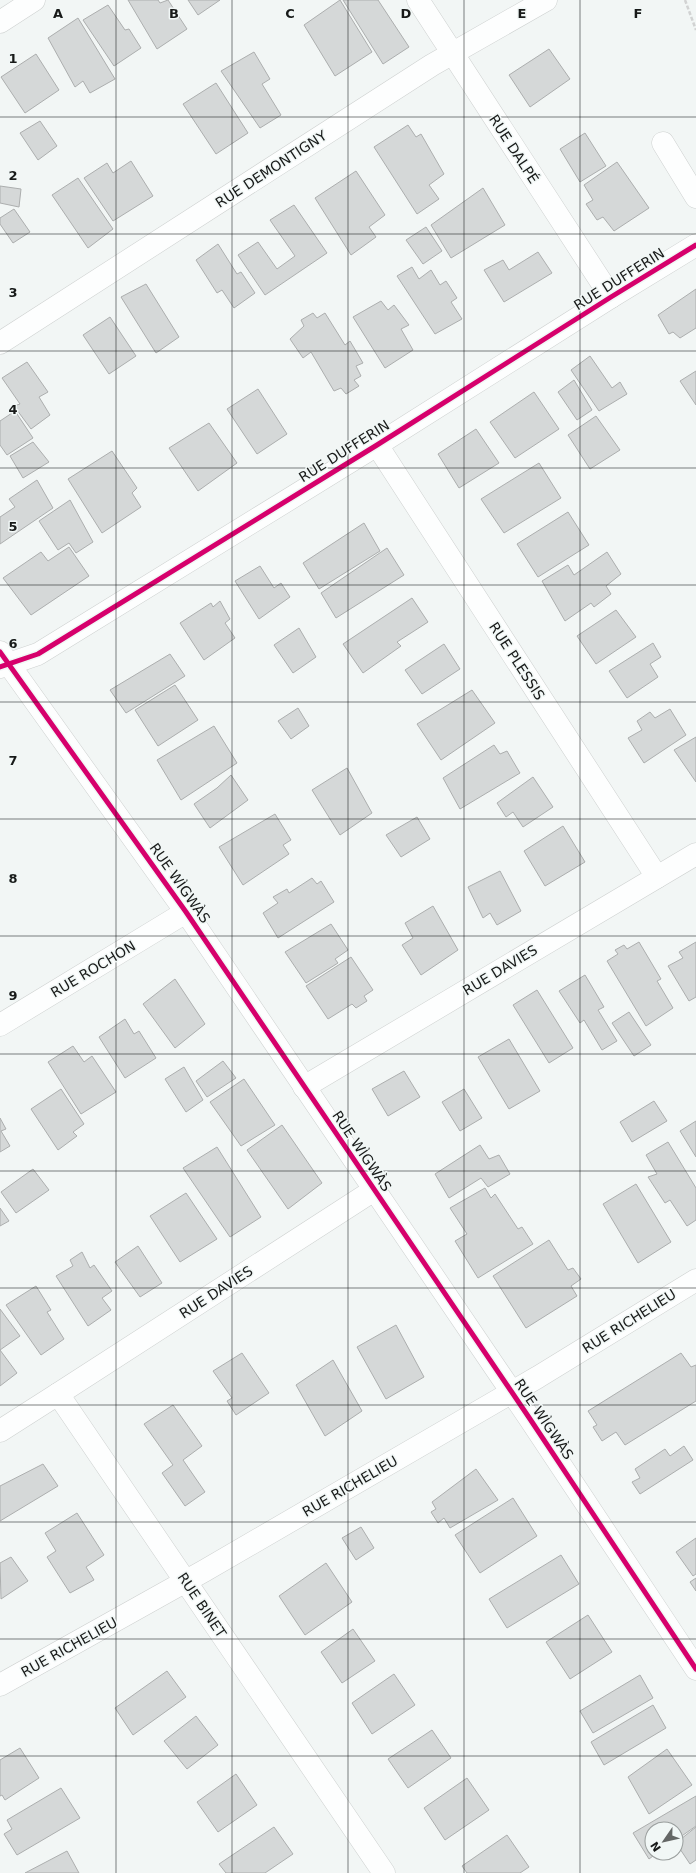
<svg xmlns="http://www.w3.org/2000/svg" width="696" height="1873" font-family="'DejaVu Sans',sans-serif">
<rect width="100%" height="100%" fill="#f2f6f5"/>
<g fill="#d5d8d8" stroke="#acaeae">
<path d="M 128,0 L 158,0 L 160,3 L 168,0 L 187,29 L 157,49 Z"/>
<path d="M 188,0 L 220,0 L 198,15 Z"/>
<path d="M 340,0 L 372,52 L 335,76 L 304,25 Z"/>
<path d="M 343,0 L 378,0 L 409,47 L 383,64 Z"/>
<path d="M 108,5 L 125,30 L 129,29 L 141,48 L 114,66 L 83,20 Z"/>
<path d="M 78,18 L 115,79 L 90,93 L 83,81 L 75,87 L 48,38 Z"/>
<path d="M 549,49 L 570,79 L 530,107 L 509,75 Z"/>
<path d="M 254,52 L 270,79 L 262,84 L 281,115 L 260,128 L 221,71 Z"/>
<path d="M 36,54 L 59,90 L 25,113 L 1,77 Z"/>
<path d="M 216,83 L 248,133 L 216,154 L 183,104 Z"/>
<path d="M 40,121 L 57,146 L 38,160 L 20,133 Z"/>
<path d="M 408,125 L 416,137 L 421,134 L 444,174 L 429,185 L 439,199 L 417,214 L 374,147 Z"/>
<path d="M 585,133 L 606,166 L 580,182 L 560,149 Z"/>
<path d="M 131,161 L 153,196 L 113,221 L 84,178 L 107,163 L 113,173 Z"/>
<path d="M 617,162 L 649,208 L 614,231 L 603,217 L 597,220 L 586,204 L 593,200 L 584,185 Z"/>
<path d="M 356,171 L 385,215 L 369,227 L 376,237 L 351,255 L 315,198 Z"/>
<path d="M 78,178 L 113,229 L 88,248 L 52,195 Z"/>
<path d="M 0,186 L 21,189 L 19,207 L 0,203 Z"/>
<path d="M 483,188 L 505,225 L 451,258 L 431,225 Z"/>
<path d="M 294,205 L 327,253 L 265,295 L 238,255 L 258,242 L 277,269 L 295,256 L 270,220 Z"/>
<path d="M 14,209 L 30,232 L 13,243 L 0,224 L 0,218 Z"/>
<path d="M 426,227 L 442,251 L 423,264 L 406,240 Z"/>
<path d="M 218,244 L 237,274 L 241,272 L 255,293 L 234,308 L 222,290 L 217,293 L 196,260 Z"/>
<path d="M 538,252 L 552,273 L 504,302 L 484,270 L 503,260 L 509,270 Z"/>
<path d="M 412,267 L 419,279 L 431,270 L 440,285 L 446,281 L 457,298 L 451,302 L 462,319 L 435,334 L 397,276 Z"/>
<path d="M 146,284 L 179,337 L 156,353 L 121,297 Z"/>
<path d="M 696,289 L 696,328 L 680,338 L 673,332 L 669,334 L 658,315 Z"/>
<path d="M 381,301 L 388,310 L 394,305 L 409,325 L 401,329 L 413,350 L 385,368 L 353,317 Z"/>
<path d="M 313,313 L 317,318 L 325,313 L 345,345 L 350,341 L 363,363 L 356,366 L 361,376 L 354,380 L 359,386 L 346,394 L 341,388 L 334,391 L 311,352 L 303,358 L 290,339 L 304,326 L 301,320 Z"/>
<path d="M 110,317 L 136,356 L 109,374 L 83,335 Z"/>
<path d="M 590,356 L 612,388 L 620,382 L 627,394 L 599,411 L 571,370 Z"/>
<path d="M 27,362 L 48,392 L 39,397 L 50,415 L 31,429 L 14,406 L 20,404 L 2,378 Z"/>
<path d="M 696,371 L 696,405 L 680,381 Z"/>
<path d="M 574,380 L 592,410 L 577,420 L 558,392 Z"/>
<path d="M 258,389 L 287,434 L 257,454 L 227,409 Z"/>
<path d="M 534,392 L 559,429 L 515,458 L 490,422 Z"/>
<path d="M 15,411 L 33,438 L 7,455 L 0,445 L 0,421 Z"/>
<path d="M 596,416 L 620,450 L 590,469 L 568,435 Z"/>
<path d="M 209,423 L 237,463 L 198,491 L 169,448 Z"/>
<path d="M 476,429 L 499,463 L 459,488 L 438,454 Z"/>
<path d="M 33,442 L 49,462 L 23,478 L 10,456 Z"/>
<path d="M 112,451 L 137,488 L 132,493 L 141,507 L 102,533 L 68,479 Z"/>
<path d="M 539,463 L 561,498 L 504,533 L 481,499 Z"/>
<path d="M 37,480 L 53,508 L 0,544 L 0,517 L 15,507 L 9,499 Z"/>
<path d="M 70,500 L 93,542 L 76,553 L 69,543 L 58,550 L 39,521 Z"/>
<path d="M 568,512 L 589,545 L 538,577 L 517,544 Z"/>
<path d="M 364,523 L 380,551 L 319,589 L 303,563 Z"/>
<path d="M 69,547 L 89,576 L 31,615 L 3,578 L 41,552 L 48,561 Z"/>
<path d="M 387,548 L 404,575 L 336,618 L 321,593 Z"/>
<path d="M 607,552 L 621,574 L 606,586 L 611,594 L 594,607 L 591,603 L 565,621 L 542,581 L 568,565 L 574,575 Z"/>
<path d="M 260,566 L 274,588 L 281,583 L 290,597 L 259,619 L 235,581 Z"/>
<path d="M 412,598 L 428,622 L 397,642 L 401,646 L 363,673 L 343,644 Z"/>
<path d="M 220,601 L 230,619 L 225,623 L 235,638 L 204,660 L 180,623 L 211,603 L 213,607 Z"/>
<path d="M 616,610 L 636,637 L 596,664 L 577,636 Z"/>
<path d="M 299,628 L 316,657 L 293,673 L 274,645 Z"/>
<path d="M 653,643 L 661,657 L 650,664 L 658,677 L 627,698 L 609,671 Z"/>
<path d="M 444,644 L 460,669 L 422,694 L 405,670 Z"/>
<path d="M 170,654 L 185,676 L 126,713 L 110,690 Z"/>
<path d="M 175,685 L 198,720 L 158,746 L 135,710 Z"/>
<path d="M 472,690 L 495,723 L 441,760 L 417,724 Z"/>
<path d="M 298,708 L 309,726 L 291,739 L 278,721 Z"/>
<path d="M 670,709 L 686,735 L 644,763 L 628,738 L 642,730 L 637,721 L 650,712 L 655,718 Z"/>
<path d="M 214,726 L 237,763 L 181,800 L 157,760 Z"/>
<path d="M 696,737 L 696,782 L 674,750 Z"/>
<path d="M 494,745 L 500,754 L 507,751 L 520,773 L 460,809 L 443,778 Z"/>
<path d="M 347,768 L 372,813 L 340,835 L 312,790 Z"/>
<path d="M 231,775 L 248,800 L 210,828 L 194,804 L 217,788 Z"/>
<path d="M 533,777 L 553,807 L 523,827 L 513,812 L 506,817 L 497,803 Z"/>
<path d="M 275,814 L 291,840 L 283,845 L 289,854 L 243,885 L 219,847 Z"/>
<path d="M 417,817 L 430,839 L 401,857 L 386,835 Z"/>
<path d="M 563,826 L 585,862 L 545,886 L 524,851 Z"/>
<path d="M 500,871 L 521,911 L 497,925 L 490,913 L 483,918 L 468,887 Z"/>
<path d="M 312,878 L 317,884 L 321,881 L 334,902 L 278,938 L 263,913 L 278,903 L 273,897 L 287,889 L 289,893 Z"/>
<path d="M 433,906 L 458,950 L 421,975 L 402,945 L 413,938 L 405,923 Z"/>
<path d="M 331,924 L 348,950 L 335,959 L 338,963 L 306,983 L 285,952 Z"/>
<path d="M 639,942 L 661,979 L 657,981 L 673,1008 L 646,1026 L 607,961 L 618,954 L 615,950 L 624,945 L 627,949 Z"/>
<path d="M 696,942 L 696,997 L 689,1001 L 668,966 L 683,958 L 679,952 Z"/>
<path d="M 351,957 L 373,990 L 364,996 L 367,1001 L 356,1008 L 352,1004 L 328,1019 L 306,986 Z"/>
<path d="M 585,975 L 604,1007 L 598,1010 L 617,1041 L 602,1050 L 584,1020 L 580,1023 L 559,991 Z"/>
<path d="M 175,979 L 205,1024 L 175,1048 L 143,1004 Z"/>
<path d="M 537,990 L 573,1048 L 549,1063 L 513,1005 Z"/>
<path d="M 629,1012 L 651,1045 L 634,1056 L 612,1023 Z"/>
<path d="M 125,1019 L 134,1034 L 139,1031 L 156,1058 L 125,1078 L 99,1037 Z"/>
<path d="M 509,1039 L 540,1091 L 509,1109 L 478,1057 Z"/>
<path d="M 73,1046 L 84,1062 L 92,1056 L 116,1092 L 81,1114 L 48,1062 Z"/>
<path d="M 223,1061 L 236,1078 L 207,1097 L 196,1081 Z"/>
<path d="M 184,1067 L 203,1100 L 186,1112 L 165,1079 Z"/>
<path d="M 404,1071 L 420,1097 L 388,1116 L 372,1089 Z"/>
<path d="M 244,1079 L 275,1125 L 241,1146 L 210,1102 Z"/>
<path d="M 61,1089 L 84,1124 L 73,1132 L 77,1136 L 58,1150 L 31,1109 Z"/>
<path d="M 464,1089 L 482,1118 L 460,1131 L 442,1102 Z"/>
<path d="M 654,1101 L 667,1121 L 632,1142 L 620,1122 Z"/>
<path d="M 0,1118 L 6,1129 L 1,1131 L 10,1146 L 0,1152 Z"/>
<path d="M 696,1121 L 696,1157 L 680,1131 Z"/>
<path d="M 282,1125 L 322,1183 L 288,1209 L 247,1150 Z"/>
<path d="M 668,1142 L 696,1188 L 696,1220 L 687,1226 L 670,1200 L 665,1203 L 648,1177 L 657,1174 L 646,1155 Z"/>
<path d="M 480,1145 L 489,1159 L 499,1155 L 510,1174 L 488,1187 L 481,1178 L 449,1198 L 435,1174 Z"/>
<path d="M 217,1147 L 261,1217 L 230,1237 L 183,1168 Z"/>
<path d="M 33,1169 L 49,1190 L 16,1213 L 1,1192 Z"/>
<path d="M 636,1184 L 671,1242 L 638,1263 L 603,1204 Z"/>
<path d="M 485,1188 L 491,1198 L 495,1194 L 518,1229 L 522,1227 L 533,1244 L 478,1278 L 455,1241 L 467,1234 L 450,1208 Z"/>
<path d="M 186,1193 L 217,1239 L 180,1262 L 150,1216 Z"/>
<path d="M 0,1208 L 9,1221 L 0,1226 Z"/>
<path d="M 549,1240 L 568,1270 L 573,1268 L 581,1279 L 571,1286 L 577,1296 L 526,1328 L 493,1276 Z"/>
<path d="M 138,1246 L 162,1283 L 140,1297 L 115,1262 Z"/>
<path d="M 82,1252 L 90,1268 L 94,1265 L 112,1291 L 102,1298 L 111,1310 L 88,1326 L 56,1276 L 73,1266 L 70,1260 Z"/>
<path d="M 36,1286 L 51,1310 L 47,1312 L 64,1339 L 41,1355 L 6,1305 Z"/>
<path d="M 0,1309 L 20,1336 L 0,1350 L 17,1373 L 0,1386 Z"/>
<path d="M 396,1325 L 424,1377 L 386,1399 L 357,1347 Z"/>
<path d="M 242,1353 L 269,1393 L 236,1415 L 227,1401 L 232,1398 L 213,1371 Z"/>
<path d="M 681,1353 L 691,1367 L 696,1365 L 696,1401 L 625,1445 L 616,1432 L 602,1441 L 593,1427 L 597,1425 L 588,1411 Z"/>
<path d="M 333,1360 L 362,1411 L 325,1436 L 296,1385 Z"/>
<path d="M 173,1405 L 202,1446 L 183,1460 L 205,1492 L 185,1506 L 162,1473 L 173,1465 L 144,1424 Z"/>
<path d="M 684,1446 L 693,1460 L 640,1494 L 632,1482 L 640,1478 L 635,1469 L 665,1449 L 670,1456 Z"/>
<path d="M 43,1464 L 58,1486 L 0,1521 L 0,1486 Z"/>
<path d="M 476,1469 L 498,1500 L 450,1528 L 444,1518 L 438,1523 L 431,1512 L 436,1509 L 432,1502 Z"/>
<path d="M 513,1498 L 537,1536 L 480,1573 L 455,1535 Z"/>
<path d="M 77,1513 L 104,1555 L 86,1567 L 94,1580 L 70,1593 L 47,1557 L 56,1551 L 45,1533 Z"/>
<path d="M 361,1527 L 374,1548 L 356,1560 L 342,1538 Z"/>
<path d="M 696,1538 L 696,1574 L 693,1576 L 676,1552 Z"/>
<path d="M 561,1555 L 579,1584 L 507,1628 L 489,1599 Z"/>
<path d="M 11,1557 L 28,1581 L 1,1599 L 0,1563 Z"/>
<path d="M 326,1563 L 352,1602 L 305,1635 L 279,1596 Z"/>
<path d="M 696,1578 L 696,1591 L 690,1582 Z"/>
<path d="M 588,1615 L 612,1652 L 570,1679 L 546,1642 Z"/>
<path d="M 353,1629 L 375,1661 L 342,1683 L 321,1652 Z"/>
<path d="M 167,1671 L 186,1697 L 133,1735 L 115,1708 Z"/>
<path d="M 394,1674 L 415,1705 L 372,1734 L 352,1703 Z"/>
<path d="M 640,1675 L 653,1698 L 593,1733 L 580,1711 Z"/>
<path d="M 653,1705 L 666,1728 L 604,1765 L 591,1742 Z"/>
<path d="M 196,1716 L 218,1745 L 187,1769 L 164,1741 Z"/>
<path d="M 432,1730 L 451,1758 L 408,1788 L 388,1759 Z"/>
<path d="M 20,1748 L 39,1778 L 5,1800 L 2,1795 L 0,1796 L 0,1760 Z"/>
<path d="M 667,1749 L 692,1785 L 649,1814 L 628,1777 Z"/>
<path d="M 236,1774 L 257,1805 L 218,1832 L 197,1802 Z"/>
<path d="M 467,1778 L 489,1810 L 445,1840 L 424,1808 Z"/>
<path d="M 61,1788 L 80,1818 L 17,1855 L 4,1834 L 12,1829 L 7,1820 Z"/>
<path d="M 696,1796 L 696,1826 L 676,1840 L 676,1829 L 652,1829 L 652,1853 L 657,1853 L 649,1859 L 633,1833 Z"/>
<path d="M 274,1827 L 293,1854 L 265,1873 L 226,1873 L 219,1864 Z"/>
<path d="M 696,1827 L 696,1860 L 690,1864 L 676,1843 Z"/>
<path d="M 507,1835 L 529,1867 L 520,1873 L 467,1873 L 462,1866 Z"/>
<path d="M 67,1851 L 79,1873 L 25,1873 Z"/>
</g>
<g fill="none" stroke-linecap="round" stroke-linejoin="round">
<defs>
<g id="street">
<path d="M 418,0 L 611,297"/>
<path d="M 0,22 L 34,0"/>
<path d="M 663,143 L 696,197"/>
<path d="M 0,343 L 432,65 L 546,0"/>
<path d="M 377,445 L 657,877"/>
<path d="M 0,652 L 186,912 L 530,1419 L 696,1669"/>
<path d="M 0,667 L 38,654 L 377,445 L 611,297 L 696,245"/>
<path d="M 0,1025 L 186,912"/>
<path d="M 304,1087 L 696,854"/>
<path d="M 58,1394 L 374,1190"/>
<path d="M 0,1431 L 58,1394 L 384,1873"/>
<path d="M 0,1685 L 204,1571 L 538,1377 L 696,1280"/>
</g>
</defs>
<use href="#street" stroke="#ced1d0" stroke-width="23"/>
<path stroke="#d2d3d3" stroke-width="2.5" stroke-dasharray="4 2" stroke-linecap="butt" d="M 685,0 L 696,30"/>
<use href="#street" stroke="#fdfefe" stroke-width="22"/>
<defs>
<g id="cycleway">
<path d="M 0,652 L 186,912 L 530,1419 L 696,1669"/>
<path d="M 0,667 L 38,654 L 377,445 L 611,297 L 696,245"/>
</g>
</defs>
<use href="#cycleway" stroke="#f1f7f6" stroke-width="8"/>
<use href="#cycleway" stroke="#d6006c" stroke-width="5"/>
</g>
<path fill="none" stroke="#181a19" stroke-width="1" stroke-opacity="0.55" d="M 116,0 L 116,1873M 232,0 L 232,1873M 348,0 L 348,1873M 464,0 L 464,1873M 580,0 L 580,1873M 0,117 L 696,117M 0,234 L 696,234M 0,351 L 696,351M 0,468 L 696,468M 0,585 L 696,585M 0,702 L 696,702M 0,819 L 696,819M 0,936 L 696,936M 0,1054 L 696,1054M 0,1171 L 696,1171M 0,1288 L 696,1288M 0,1405 L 696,1405M 0,1522 L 696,1522M 0,1639 L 696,1639M 0,1756 L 696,1756"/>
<g text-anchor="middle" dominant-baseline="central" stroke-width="3" stroke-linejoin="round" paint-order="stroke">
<g font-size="14" fill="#181a19" stroke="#f1f7f6">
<text transform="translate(514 149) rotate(57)">RUE DALPÉ</text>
<text transform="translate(271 169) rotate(-33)">RUE DEMONTIGNY</text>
<text transform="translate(619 279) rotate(-32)">RUE DUFFERIN</text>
<text transform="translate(344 451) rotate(-32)">RUE DUFFERIN</text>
<text transform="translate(517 661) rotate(57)">RUE PLESSIS</text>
<text transform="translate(180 883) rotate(55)">RUE WÌGWÀS</text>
<text transform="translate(93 969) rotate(-31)">RUE ROCHON</text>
<text transform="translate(500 970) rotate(-31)">RUE DAVIES</text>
<text transform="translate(362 1151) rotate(56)">RUE WÌGWÀS</text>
<text transform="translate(216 1292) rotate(-33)">RUE DAVIES</text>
<text transform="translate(629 1321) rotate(-32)">RUE RICHELIEU</text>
<text transform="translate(544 1419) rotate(56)">RUE WÌGWÀS</text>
<text transform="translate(350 1486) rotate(-30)">RUE RICHELIEU</text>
<text transform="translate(202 1605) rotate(56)">RUE BINET</text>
<text transform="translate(69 1647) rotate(-29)">RUE RICHELIEU</text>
</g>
</g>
<g font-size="13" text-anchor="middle" font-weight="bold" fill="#181a19" stroke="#f1f7f6" stroke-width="3" stroke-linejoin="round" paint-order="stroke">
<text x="58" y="18">A</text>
<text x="174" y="18">B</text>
<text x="290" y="18">C</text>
<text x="406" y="18">D</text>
<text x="522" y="18">E</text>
<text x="638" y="18">F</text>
<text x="13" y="63">1</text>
<text x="13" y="180">2</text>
<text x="13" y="297">3</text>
<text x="13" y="414">4</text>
<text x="13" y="531">5</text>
<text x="13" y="648">6</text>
<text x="13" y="765">7</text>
<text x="13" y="883">8</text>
<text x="13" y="1000">9</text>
</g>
<g transform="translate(664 1841) rotate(236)"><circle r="19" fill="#f1f7f6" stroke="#9a9f9e"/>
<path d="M0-3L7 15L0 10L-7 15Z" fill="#646766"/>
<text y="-6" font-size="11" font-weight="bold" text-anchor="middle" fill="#181a19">N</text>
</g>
</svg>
